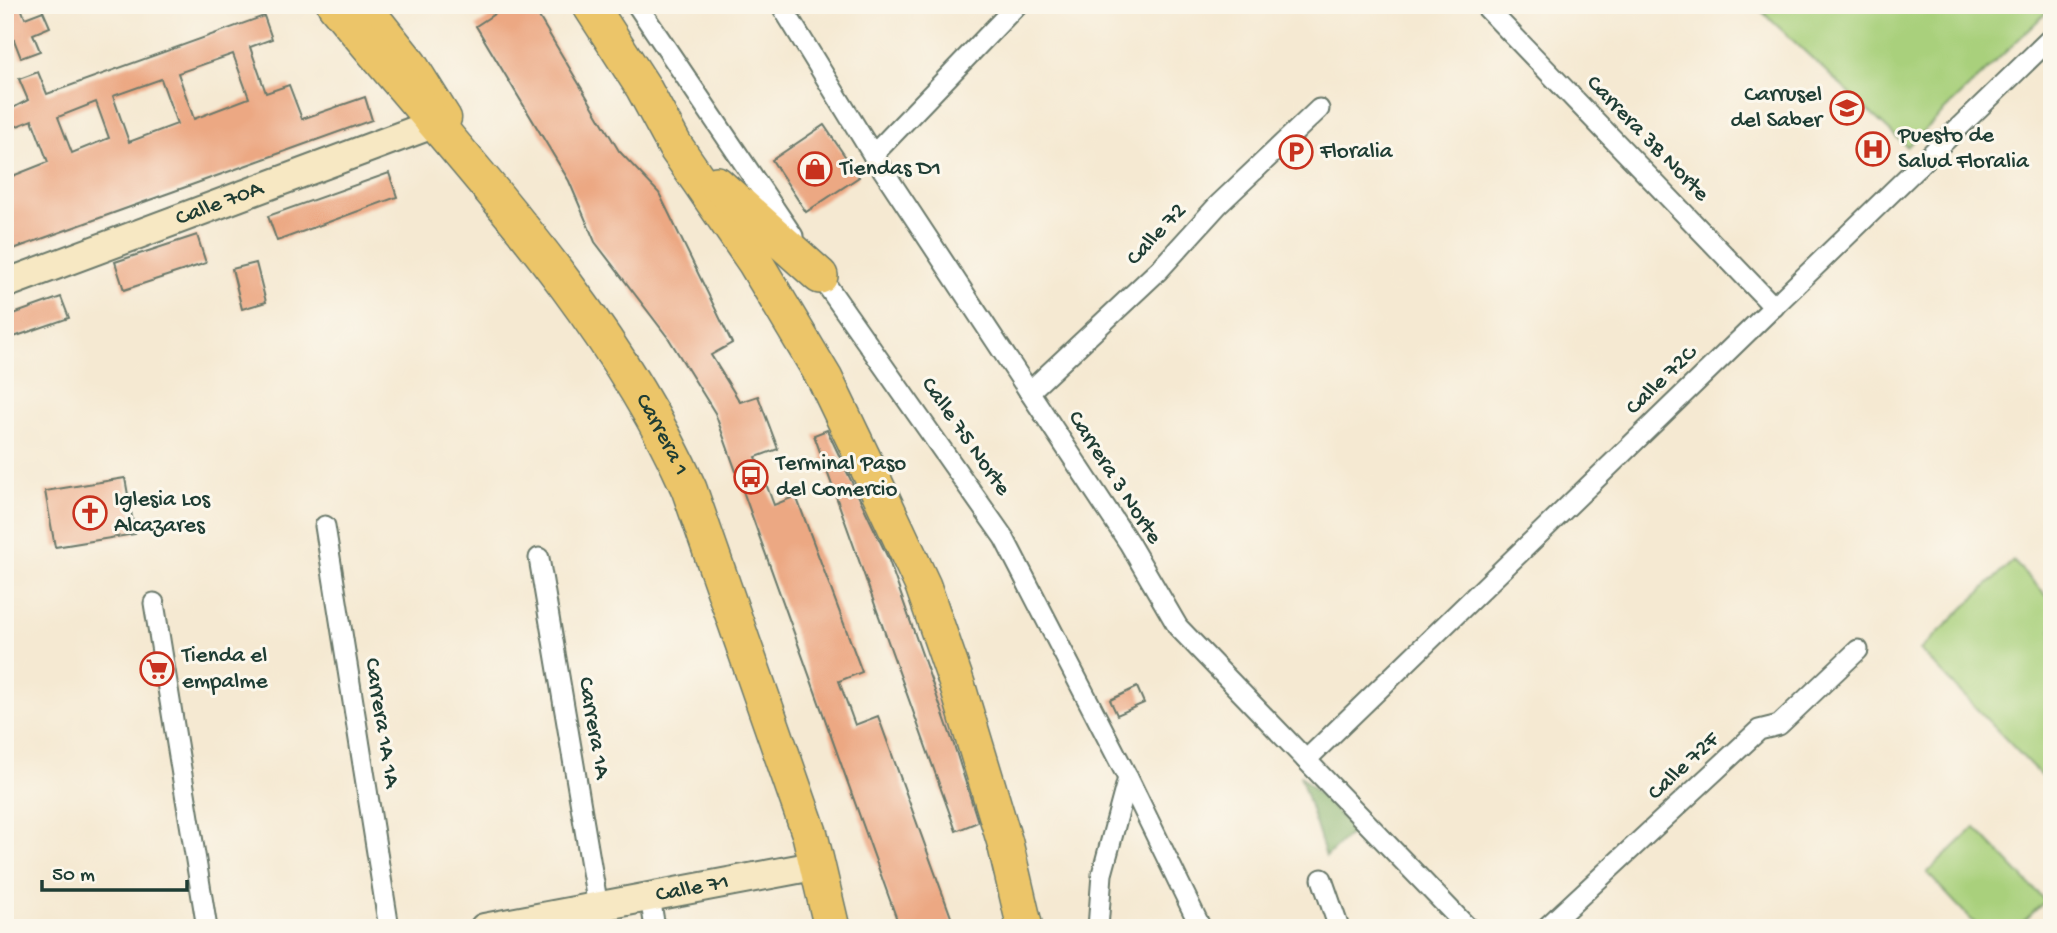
<svg xmlns="http://www.w3.org/2000/svg" width="2057" height="933" font-family="'Gochi Hand',sans-serif">
<rect width="100%" height="100%" fill="#fbf7ec"/>
<filter id="ink" filterUnits="userSpaceOnUse"><feTurbulence type="fractalNoise" baseFrequency=".0143" numOctaves="2"/><feDisplacementMap in="SourceGraphic" scale="14" xChannelSelector="R" yChannelSelector="G"/><feConvolveMatrix kernelMatrix="1 2 1 2 8 2 1 2 1" color-interpolation-filters="sRGB"/></filter>
<filter id="wash" filterUnits="userSpaceOnUse"><feTurbulence type="fractalNoise" baseFrequency=".00686" numOctaves="4" result="noise"/><feDisplacementMap in="SourceGraphic" scale="28" xChannelSelector="R" yChannelSelector="G"/><feGaussianBlur stdDeviation="1.57" result="paint"/><feColorMatrix in="noise" values="0 0 0 0 0 0 0 0 0 0 0 0 0 0 0 0 0 1.4 0 .05"/><feComposite in="paint" operator="in"/></filter>
<g filter="url(#wash)">
<rect width="100%" height="100%" fill="#f5e9d2"/>
<g fill="#a9d07b" stroke="#648658" stroke-width="2">
<path d="M 1755,5 L 2052,5 L 2052,7 L 1907,147 Z"/>
<path d="M 2013,561 L 2052,601 L 2052,787 L 1920,650 Z"/>
<path d="M 1975,827 L 2045,901 L 2017,928 L 1979,928 L 1927,873 Z"/>
</g>
<path fill="#86b26b" stroke="#527850" stroke-width="2" d="M 1300,775 L 1354,830 L 1326,857 Z"/>
<g id="blocks">
<g fill="#eca883" fill-rule="evenodd">
<path d="M 5,5 L 20,5 L 25,18 L 43,11 L 50,27 L 33,34 L 40,51 L 21,58 L 14,40 L 5,43 Z"/>
<path d="M 508,5 L 532,5 L 619,151 L 659,193 L 732,343 L 711,355 L 740,402 L 758,396 L 778,449 L 756,457 L 774,505 L 796,496 L 862,672 L 839,681 L 855,725 L 878,716 L 955,928 L 900,928 L 715,413 L 669,339 L 595,242 L 569,181 L 476,26 Z"/>
<path d="M 264,16 L 272,39 L 250,47 L 266,93 L 289,85 L 302,119 L 365,97 L 372,120 L 5,252 L 5,179 L 48,162 L 32,120 L 5,131 L 5,112 L 28,100 L 19,79 L 38,72 L 47,94 ZM 233,54 L 249,98 L 194,119 L 178,73 ZM 161,79 L 177,124 L 129,142 L 113,96 ZM 96,102 L 109,138 L 72,153 L 58,117 Z"/>
<path d="M 824,125 L 859,177 L 806,212 L 772,160 Z"/>
<path d="M 389,173 L 397,197 L 277,241 L 268,216 Z"/>
<path d="M 197,235 L 206,263 L 124,290 L 115,262 Z"/>
<path d="M 256,263 L 266,302 L 242,309 L 232,269 Z"/>
<path d="M 61,297 L 69,318 L 5,340 L 5,317 Z"/>
<path d="M 827,430 L 888,558 L 954,745 L 978,822 L 956,831 L 814,435 Z"/>
<path d="M 125,478 L 135,534 L 55,547 L 45,491 Z"/>
<path d="M 1137,687 L 1144,703 L 1117,715 L 1110,700 Z"/>
</g>
</g>
</g>
<g filter="url(#ink)">
<use href="#blocks" fill-opacity="0" stroke="#6a796b" stroke-width="2"/>
<g fill="none" stroke-linecap="round" stroke-linejoin="round">
<defs>
<g id="street">
<path d="M 637,5 L 793,236"/>
<path d="M 781,5 L 873,155 L 1129,543 L 1178,627 L 1468,928"/>
<path d="M 1484,5 L 1774,307"/>
<path d="M 873,155 L 1017,5"/>
<path d="M 816,270 L 1004,538 L 1128,778 L 1201,928"/>
<path d="M 1029,392 L 1159,270 L 1218,205 L 1319,109"/>
<path d="M 325,526 L 389,928"/>
<path d="M 539,558 L 598,907"/>
<path d="M 154,603 L 207,928"/>
<path d="M 1306,760 L 2052,37"/>
<path d="M 1322,879 L 1339,928"/>
<path d="M 650,897 L 655,928"/>
<path d="M 1098,928 L 1102,874 L 1128,778"/>
<path d="M 1546,928 L 1759,730 L 1779,725 L 1858,650"/>
</g>
<g id="secondary">
<path id="s1" d="M 5,284 L 433,124"/>
<path id="s2" d="M 484,928 L 819,865"/>
</g>
<path id="primary" d="M 364,5 L 411,64 L 445,118"/>
<g id="highway">
<path id="s3" d="M 335,5 C 459,156 609,309 689,489 L 810,835 L 832,928"/>
<path d="M 590,5 L 643,87 L 675,146 L 755,262 L 825,379 L 874,481 L 923,586 L 957,684 L 1005,843 L 1025,928"/>
<path d="M 717,184 L 820,276"/>
</g>
</defs>
<use href="#street" stroke="#6a796b" stroke-width="23"/>
<use href="#secondary" stroke="#6a796b" stroke-width="32"/>
<use href="#primary" stroke="#6a796b" stroke-width="35"/>
<use href="#highway" stroke="#6a796b" stroke-width="38"/>
<use href="#street" stroke="#fff" stroke-width="19"/>
<use href="#secondary" stroke="#f7e8c3" stroke-width="28"/>
<use href="#primary" stroke="#ecc569" stroke-width="32"/>
<use href="#highway" stroke="#ecc569" stroke-width="35"/>
</g>
</g>
<defs>
<symbol id="school-ring" viewBox="-11 -11 22 22"><circle r="9.5" fill="#fbf7ec" stroke="#c8321e" stroke-width="1.5"/><path d="M0-5L7-2L0 1L-7-2ZM-4 1L0 2.5L4 1V4Q0 6-4 4Z" fill="#c8321e"/></symbol>
<symbol id="hospital-ring" viewBox="-11 -11 22 22"><circle r="9.5" fill="#fbf7ec" stroke="#c8321e" stroke-width="1.5"/><path d="M-5-5h3v3.5h4V-5h3V5h-3V1.5h-4V5h-3Z" fill="#c8321e"/></symbol>
<symbol id="parking-ring" viewBox="-11 -11 22 22"><circle r="9.5" fill="#fbf7ec" stroke="#c8321e" stroke-width="1.5"/><path d="M-3.5-5.5H1a3.5 3.5 0 0 1 0 7H-1V5.5H-3.5ZM-1-3.4V-.6H.8a1.4 1.4 0 0 0 0-2.8Z" fill="#c8321e"/></symbol>
<symbol id="shop-ring" viewBox="-11 -11 22 22"><circle r="9.5" fill="#fbf7ec" stroke="#c8321e" stroke-width="1.5"/><path d="M-5-2.5h2.3a2.7 3.5 0 0 1 5.4 0H5L5.5 6h-11ZM-1.5-2.5h3a1.5 2.3 0 0 0-3 0Z" fill="#c8321e"/></symbol>
<symbol id="bus-ring" viewBox="-11 -11 22 22"><circle r="9.5" fill="#fbf7ec" stroke="#c8321e" stroke-width="1.5"/><path d="M-5-6H5V4H4V6H2V4H-2V6H-4V4H-5ZM-3.5-4V0h7V-4ZM-3.5 1.2v1.5H-2V1.2ZM2 1.2v1.5H3.5V1.2Z" fill="#c8321e"/></symbol>
<symbol id="church-ring" viewBox="-11 -11 22 22"><circle r="9.5" fill="#fbf7ec" stroke="#c8321e" stroke-width="1.5"/><path d="M-1.2-6h2.4v3.5h3.3v2.4h-3.3V6h-2.4V-.1h-3.3v-2.4h3.3Z" fill="#c8321e"/></symbol>
<symbol id="supermarket-ring" viewBox="-11 -11 22 22"><circle r="9.5" fill="#fbf7ec" stroke="#c8321e" stroke-width="1.5"/><path d="M-6-5.5h2.5l.6 2H6L4.5 2H-2.5L-4.4-4H-6ZM-1.5 3.2a1.3 1.3 0 1 0 .1 0ZM3 3.2a1.3 1.3 0 1 0 .1 0Z" fill="#c8321e"/></symbol>
</defs>
<g fill-rule="evenodd">
<use href="#school-ring" x="1828" y="89" width="38" height="38"/>
<use href="#hospital-ring" x="1854" y="130" width="38" height="38"/>
<use href="#parking-ring" x="1277" y="133" width="38" height="38"/>
<use href="#shop-ring" x="796" y="150" width="38" height="38"/>
<use href="#bus-ring" x="732" y="458" width="38" height="38"/>
<use href="#church-ring" x="71" y="494" width="38" height="38"/>
<use href="#supermarket-ring" x="138" y="650" width="38" height="38"/>
</g>
<g text-anchor="middle" dominant-baseline="central" stroke-width="6" stroke-linejoin="round" paint-order="stroke">
<g font-size="23" fill="#1f3d34" stroke="#fbf7ec" text-anchor="start">
<text x="1822" y="95" text-anchor="end">Carrusel<tspan x="1822" dy="26">del Saber</tspan></text>
<text x="1898" y="136">Puesto de<tspan x="1898" dy="26">Salud Floralia</tspan></text>
<text x="1320" y="152">Floralia</text>
<text x="840" y="169">Tiendas D1</text>
<text x="776" y="464">Terminal Paso<tspan x="776" dy="26">del Comercio</tspan></text>
<text x="114" y="500">Iglesia Los<tspan x="114" dy="26">Alcazares</tspan></text>
<text x="182" y="656">Tienda el<tspan x="182" dy="26">empalme</tspan></text>
</g>
<g font-size="23" fill="#1f3d34" stroke="#fbf7ec">
<text transform="translate(1647 139) rotate(46)">Carrera 3B Norte</text>
<text stroke="none"><textPath href="#s1" startOffset="229">Calle 70A</textPath></text>
<text transform="translate(1157 235) rotate(-47)">Calle 72</text>
<text transform="translate(1662 381) rotate(-44)">Calle 72C</text>
<text stroke="none"><textPath href="#s3" startOffset="541">Carrera 1</textPath></text>
<text transform="translate(965 437) rotate(55)">Calle 75 Norte</text>
<text transform="translate(1114 478) rotate(57)">Carrera 3 Norte</text>
<text transform="translate(381 723) rotate(81)">Carrera 1A 1A</text>
<text transform="translate(593 728) rotate(80)">Carrera 1A</text>
<text transform="translate(1684 767) rotate(-43)">Calle 72F</text>
<text stroke="none"><textPath href="#s2" startOffset="212">Calle 71</textPath></text>
</g>
</g>
<rect width="2057" height="933" fill="none" stroke="#fbf7ec" stroke-width="28"/>
<path d="M42 880v10h145v-10" fill="none" stroke="#1f3d34" stroke-width="3.5"/>
<text x="52" y="880" font-size="21" fill="#1f3d34" stroke="#fbf7ec" stroke-width="5" paint-order="stroke">50 m</text>
</svg>
